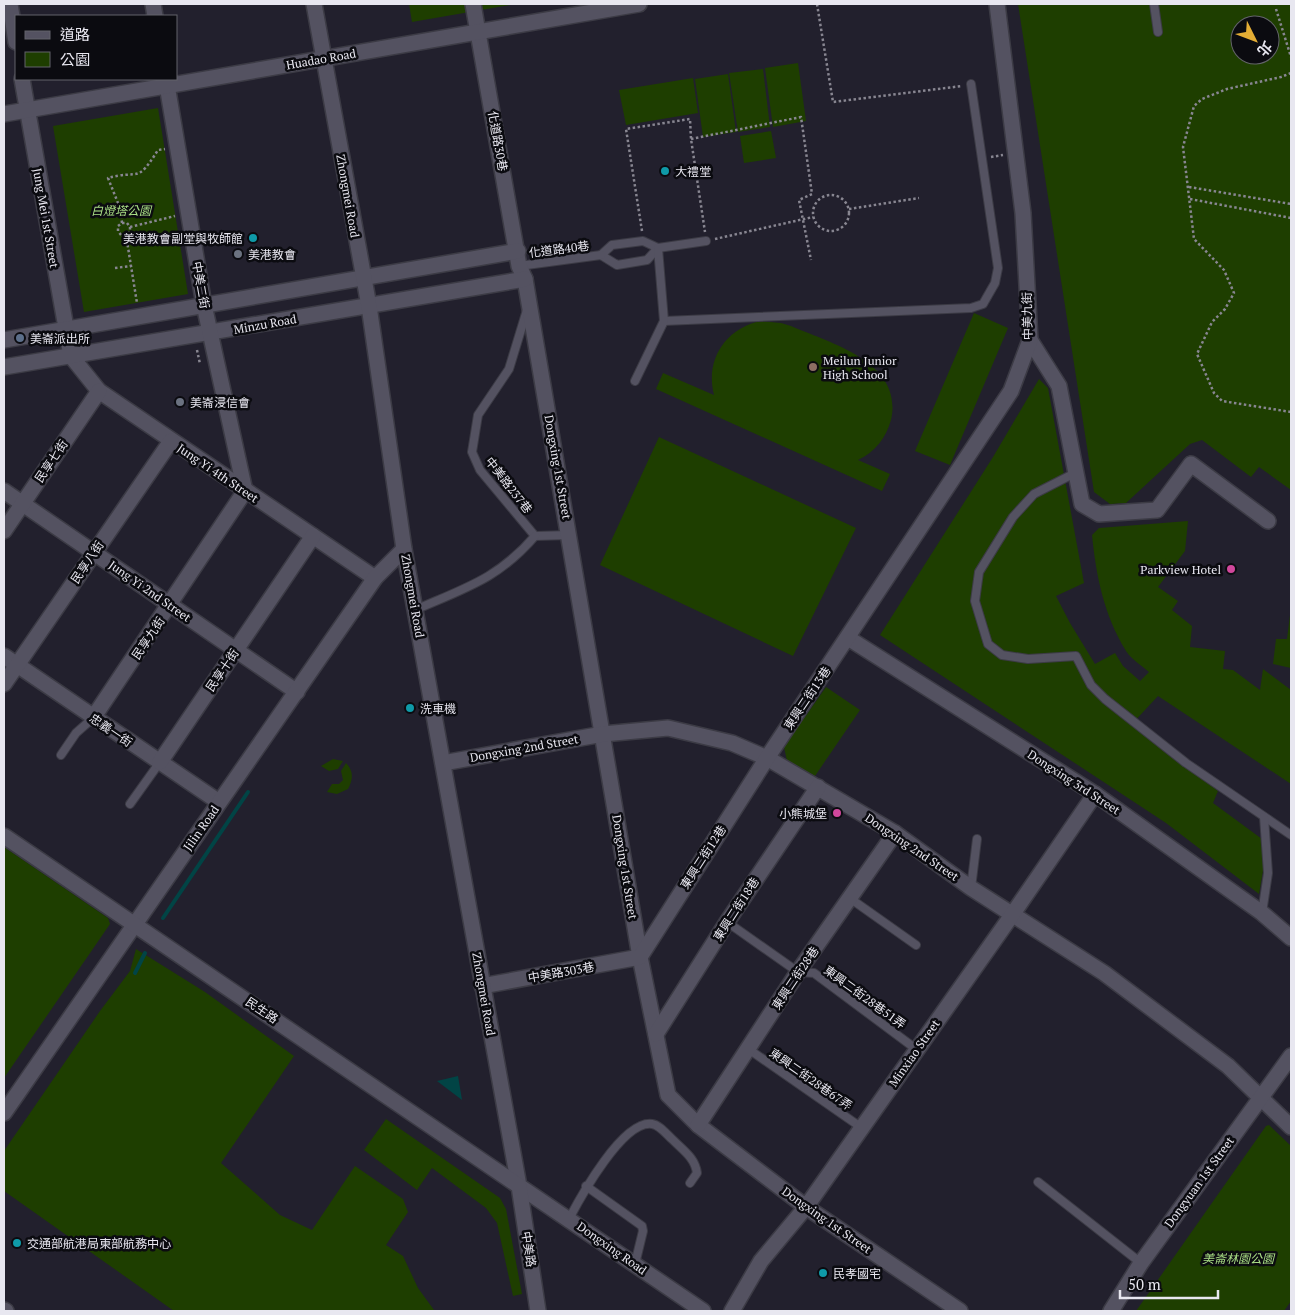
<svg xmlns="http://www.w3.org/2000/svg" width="1295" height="1315" font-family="'PT Serif','Noto Sans TC',serif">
<rect width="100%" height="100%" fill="#22202d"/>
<g fill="#1e3e00" fill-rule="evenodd">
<path d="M 409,4 L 516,4 L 412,22 Z"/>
<path d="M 1018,4 L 1291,4 L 1291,490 L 1259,467 L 1251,477 L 1202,440 L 1190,444 L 1126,503 L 1110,504 L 1094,492 ZM 1240,25 L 1270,25 L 1270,55 L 1240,55 Z"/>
<path d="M 798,63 L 806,121 L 773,127 L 765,68 Z"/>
<path d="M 763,69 L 770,127 L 738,132 L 729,73 Z"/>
<path d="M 728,74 L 736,132 L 703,137 L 695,79 Z"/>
<path d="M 693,78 L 698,113 L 626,125 L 619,90 Z"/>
<path d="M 158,108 L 188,294 L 84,312 L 53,126 Z"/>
<path d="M 771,131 L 776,158 L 744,163 L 740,136 Z"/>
<path d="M 974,313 L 1008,328 L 950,465 L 915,451 Z"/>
<path d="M 760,321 L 781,323 L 791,326 C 830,343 904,362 891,420 C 886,438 875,452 858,460 L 890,474 L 882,491 L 656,389 L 663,373 L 714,395 C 705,360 725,329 760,321 Z"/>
<path d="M 1039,379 L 1048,388 L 1084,583 L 1056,596 L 1070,623 L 1095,664 L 1115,653 L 1123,666 L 1140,681 L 1149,672 C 1142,666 1131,659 1126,651 C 1104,615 1096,576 1092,535 L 1099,528 L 1188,521 L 1185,551 L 1158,587 L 1178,601 L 1172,610 L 1192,626 L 1190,647 L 1225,651 L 1223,669 L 1233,670 L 1260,690 L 1263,669 L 1291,690 L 1291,784 L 1158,696 L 1131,725 L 1218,791 L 1213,803 L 1262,839 L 1264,865 L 1259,894 L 1166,823 L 880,635 L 993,457 Z"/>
<path d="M 659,437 L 856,528 L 793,656 L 600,565 Z"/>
<path d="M 1291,607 L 1291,668 L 1273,664 L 1276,639 L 1287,639 Z"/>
<path d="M 826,687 L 860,710 L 815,776 L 787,761 L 784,747 Z"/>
<path d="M 333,759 L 343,761 L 338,769 L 329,771 L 321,766 Z"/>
<path d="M 346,763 C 354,771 353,780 348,789 L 337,794 L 327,792 L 332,784 L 339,784 L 343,780 L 341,771 Z"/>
<path d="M 4,847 L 108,918 L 110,924 L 4,1078 Z"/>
<path d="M 136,949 L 205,992 L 294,1056 L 221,1163 L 280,1215 L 312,1230 L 355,1166 L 403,1199 L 408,1212 L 386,1245 L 403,1256 L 418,1288 L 434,1310 L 174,1311 L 4,1191 L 4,1151 L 100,1011 L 130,971 Z"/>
<path d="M 386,1119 L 500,1198 L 506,1209 L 522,1294 L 513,1296 L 497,1223 L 486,1208 L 432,1168 L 417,1190 L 364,1150 Z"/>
<path d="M 1269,1125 L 1291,1146 L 1291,1301 L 1284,1311 L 1136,1311 L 1266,1126 Z"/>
</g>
<path fill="#014445" d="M 458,1076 L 462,1100 L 437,1081 Z"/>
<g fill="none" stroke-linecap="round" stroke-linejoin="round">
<g stroke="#014445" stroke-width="4">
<path d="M 163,918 L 248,792"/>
<path d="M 135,973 L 145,953"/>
</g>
<defs>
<g id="service">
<path d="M 1154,4 L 1158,32"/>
<path d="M 643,241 L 658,248 L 647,260 L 617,265 L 601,255 L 612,245 Z"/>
<path d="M 519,266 L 601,255"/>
<path d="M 527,310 L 509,369 L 478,415 L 472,452 L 480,470 L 535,536 L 570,535"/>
<path d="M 664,321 L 971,308 L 983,304 L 995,283 L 998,268 L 971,84"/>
<path d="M 635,381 L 664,321 L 658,248 L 706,241"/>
<path d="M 1075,473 L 1034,494 L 1013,517 L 979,572 L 975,601 L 988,644 L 1002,655 L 1028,659 L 1076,656 L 1091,685 L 1105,699 L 1186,763 L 1291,835"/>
<path d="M 415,610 C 465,588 498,579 535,536"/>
<path d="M 61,755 L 76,733 L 93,718"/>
<path d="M 130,804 L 160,762"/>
<path d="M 971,888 L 977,839"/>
<path d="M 851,899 L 916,945"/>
<path d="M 1262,913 L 1268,873 L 1264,817"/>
<path d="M 727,922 L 798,972 L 814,973 L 916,1049"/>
<path d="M 747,1048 L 862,1128"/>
<path d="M 1038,1182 L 1141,1263"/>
<path d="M 586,1186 L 642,1226 L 643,1231 L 635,1264"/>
<path d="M 569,1219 C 581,1196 623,1120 652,1124 C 660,1125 667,1135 673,1140 C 684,1151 695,1158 697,1173 L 690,1183"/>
</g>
<g id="minor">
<path d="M 10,4 L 16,42"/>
<path d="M 153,4 L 155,16"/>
<path d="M 473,4 L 519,266 L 525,279 L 529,303 L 640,957 L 668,1095 L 698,1125 L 806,1207 L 960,1311"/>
<path d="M 22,79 L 71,356 L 99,391 L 375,578"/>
<path d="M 4,340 L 518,251"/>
<path d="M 1030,340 L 1059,386 L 1082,504 L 1099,514 L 1157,510 L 1191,464 L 1268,521"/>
<path d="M 4,367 L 525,279"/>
<path d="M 4,491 L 297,692"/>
<path d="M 4,531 L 99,391"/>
<path d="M 848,638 L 1095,794 L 1262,913 L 1291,938"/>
<path d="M 4,656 L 219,802"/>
<path d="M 4,684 L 171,441"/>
<path d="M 93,718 L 245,491 L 204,305 L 166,79"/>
<path d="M 160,762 L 313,536"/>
<path d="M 443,763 L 603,734 L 668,728 L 732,743 L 767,758 L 895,833 L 971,888 L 1104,973 L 1228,1066 L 1291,1127"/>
<path d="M 482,986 L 640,957 L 767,758 L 1011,391 L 1030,340 L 1023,213 L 997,4"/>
<path d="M 656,1034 L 727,922 L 818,787"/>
<path d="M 4,1113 L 375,578 L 404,549"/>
<path d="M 698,1125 L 798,972 L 895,833"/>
<path d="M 4,1310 L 6,1311"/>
<path d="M 732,1311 L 761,1261 L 806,1207 L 1012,915 L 1095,794"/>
<path d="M 1111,1311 L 1141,1263 L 1291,1056"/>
</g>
<g id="tertiary">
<path d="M 314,4 L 369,306 L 404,549 L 519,1186 L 703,1311"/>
<path d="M 4,114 L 639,4"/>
</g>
<path id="secondary" d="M 4,836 L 519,1186 L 538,1311"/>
</defs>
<use href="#service" stroke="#3c3b45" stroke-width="10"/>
<use href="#minor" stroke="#3c3b45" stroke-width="18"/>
<use href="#tertiary" stroke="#3c3b45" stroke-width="18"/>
<use href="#secondary" stroke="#3c3b45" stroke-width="18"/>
<g stroke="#888691" stroke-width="2.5" stroke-dasharray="2.5 2.5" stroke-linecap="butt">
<path d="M 817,4 L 833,102 L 962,86"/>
<path d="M 1276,9 L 1291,57"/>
<path d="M 1291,73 L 1281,77 L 1227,89 L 1202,99 L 1194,106 L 1183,147 L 1194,239 L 1224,270 L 1234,293 L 1225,309 L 1212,322 L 1197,354 L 1214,393 L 1222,401 L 1291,412"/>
<path d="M 691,139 L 801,117 L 812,194 L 799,200 L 811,260"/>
<path d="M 991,157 L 1003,155"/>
<path d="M 1189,187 L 1291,204"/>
<circle cx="831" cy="213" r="18"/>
<path d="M 1190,199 L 1291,218"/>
<path d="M 849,209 L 919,198"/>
<path d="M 122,223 L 120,208 L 108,178 C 140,169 136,185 158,150 L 165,149"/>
<path d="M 130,227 L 175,216"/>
<path d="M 642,231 L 626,129 L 690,119 L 691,139 L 705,232"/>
<path d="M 126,235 L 121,235 L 118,231 L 118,226 L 122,223 L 127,223 L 130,227 L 130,232 L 126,235 L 137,303"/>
<path d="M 715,239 L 813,217"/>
<path d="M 115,268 L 131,266"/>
<path d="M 197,350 L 200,364"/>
</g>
<use href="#service" stroke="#545261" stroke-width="8"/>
<use href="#minor" stroke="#545261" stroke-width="15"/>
<use href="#tertiary" stroke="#545261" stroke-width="15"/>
<use href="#secondary" stroke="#545261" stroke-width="15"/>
</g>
<g fill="#0f9aa8" stroke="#0b0b10" stroke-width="2">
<circle cx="665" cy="171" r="5"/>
<circle cx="253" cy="238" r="5"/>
<circle cx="410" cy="708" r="5"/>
<circle cx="17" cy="1243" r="5"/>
<circle cx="823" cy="1273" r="5"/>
</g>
<g fill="#6b7280" stroke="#0b0b10" stroke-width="2">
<circle cx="238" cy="254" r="5"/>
<circle cx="180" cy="402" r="5"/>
</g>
<circle fill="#5c6f8a" stroke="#0b0b10" stroke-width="2" cx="20" cy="338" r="5"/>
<circle fill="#8d6e63" stroke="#0b0b10" stroke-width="2" cx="813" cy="367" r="5"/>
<g fill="#d1479c" stroke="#0b0b10" stroke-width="2">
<circle cx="1231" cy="569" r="5"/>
<circle cx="837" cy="813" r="5"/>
</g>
<g text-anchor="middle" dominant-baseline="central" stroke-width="5" stroke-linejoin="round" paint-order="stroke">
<g font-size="12" fill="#e8e7f0" stroke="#0b0b10">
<text transform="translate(321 59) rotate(-10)">Huadao Road</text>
<text transform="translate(498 141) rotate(80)">化道路30巷</text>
<text transform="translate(348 196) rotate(80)">Zhongmei Road</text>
<text transform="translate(46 218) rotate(80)">Jung Mei 1st Street</text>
<text transform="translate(559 249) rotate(-7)">化道路40巷</text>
<text transform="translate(201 285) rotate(80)">中美二街</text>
<text transform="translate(1027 316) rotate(-91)">中美九街</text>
<text transform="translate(265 324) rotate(-10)">Minzu Road</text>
<text transform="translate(51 461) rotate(-56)">民享七街</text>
<text transform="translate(558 467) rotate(80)">Dongxing 1st Street</text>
<text transform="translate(218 473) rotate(34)">Jung Yi 4th Street</text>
<text transform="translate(509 485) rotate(52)">中美路237巷</text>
<text transform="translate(87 562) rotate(-56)">民享八街</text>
<text transform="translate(150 591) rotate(35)">Jung Yi 2nd Street</text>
<text transform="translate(413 596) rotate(80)">Zhongmei Road</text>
<text transform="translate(148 638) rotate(-56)">民享九街</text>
<text transform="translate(222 670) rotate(-56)">民享十街</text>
<text transform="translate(807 698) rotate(-56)">東興二街13巷</text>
<text transform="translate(111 730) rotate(34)">忠義一街</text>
<text transform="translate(524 748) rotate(-10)">Dongxing 2nd Street</text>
<text transform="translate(1074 782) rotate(33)">Dongxing 3rd Street</text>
<text transform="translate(201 828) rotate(-55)">Jilin Road</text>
<text transform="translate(912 847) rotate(34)">Dongxing 2nd Street</text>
<text transform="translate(703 857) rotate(-57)">東興二街12巷</text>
<text transform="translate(625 867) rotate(81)">Dongxing 1st Street</text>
<text transform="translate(736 909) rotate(-57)">東興二街18巷</text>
<text transform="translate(561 972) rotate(-10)">中美路303巷</text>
<text transform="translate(795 978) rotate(-56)">東興二街28巷</text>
<text transform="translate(484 994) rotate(80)">Zhongmei Road</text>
<text transform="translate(865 997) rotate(36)">東興二街28巷51弄</text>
<text transform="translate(262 1010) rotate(34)">民生路</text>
<text transform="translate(914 1053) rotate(-55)">Minxiao Street</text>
<text transform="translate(811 1079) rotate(35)">東興二街28巷67弄</text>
<text transform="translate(1199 1182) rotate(-54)">Dongyuan 1st Street</text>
<text transform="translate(827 1220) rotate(35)">Dongxing 1st Street</text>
<text transform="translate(612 1248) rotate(35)">Dongxing Road</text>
<text transform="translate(529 1249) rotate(81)">中美路</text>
</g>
<g font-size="12" fill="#e8e7f0" stroke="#0b0b10" text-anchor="start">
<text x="675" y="171">大禮堂</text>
<text x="243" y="238" text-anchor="end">美港教會副堂與牧師館</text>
<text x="248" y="254">美港教會</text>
<text x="30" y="338">美崙派出所</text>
<text x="823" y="360">Meilun Junior<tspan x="823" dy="14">High School</tspan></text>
<text x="190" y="402">美崙浸信會</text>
<text x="1221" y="569" text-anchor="end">Parkview Hotel</text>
<text x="420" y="708">洗車機</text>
<text x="827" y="813" text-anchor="end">小熊城堡</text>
<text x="27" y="1243">交通部航港局東部航務中心</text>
<text x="833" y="1273">民孝國宅</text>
</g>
<g font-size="12" font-style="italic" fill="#aadf86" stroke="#0b0b10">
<text x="121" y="210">白燈塔公園</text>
<text x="1238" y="1258">美崙林園公園</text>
</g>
</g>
<rect width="1295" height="1315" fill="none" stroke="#e8e7f0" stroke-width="10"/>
<rect x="15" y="15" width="162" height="65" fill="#0b0b10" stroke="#63636a"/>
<rect x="25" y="31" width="25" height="8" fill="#545261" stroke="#63636a"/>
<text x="60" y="40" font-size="15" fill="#e8e7f0">道路</text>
<rect x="25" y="52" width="25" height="15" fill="#1e3e00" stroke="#63636a"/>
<text x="60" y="65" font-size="15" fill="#e8e7f0">公園</text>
<g transform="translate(1255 40) rotate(132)"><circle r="24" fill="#0b0b10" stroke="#63636a"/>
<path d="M0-4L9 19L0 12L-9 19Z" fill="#e4ad35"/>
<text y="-8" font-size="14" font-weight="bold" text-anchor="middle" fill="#e8e7f0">北</text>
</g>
<path d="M1120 1290v8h98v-8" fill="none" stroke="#e8e7f0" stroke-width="2.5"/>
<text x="1128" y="1290" font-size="15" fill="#e8e7f0" stroke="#0b0b10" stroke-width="4" paint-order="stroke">50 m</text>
</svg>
